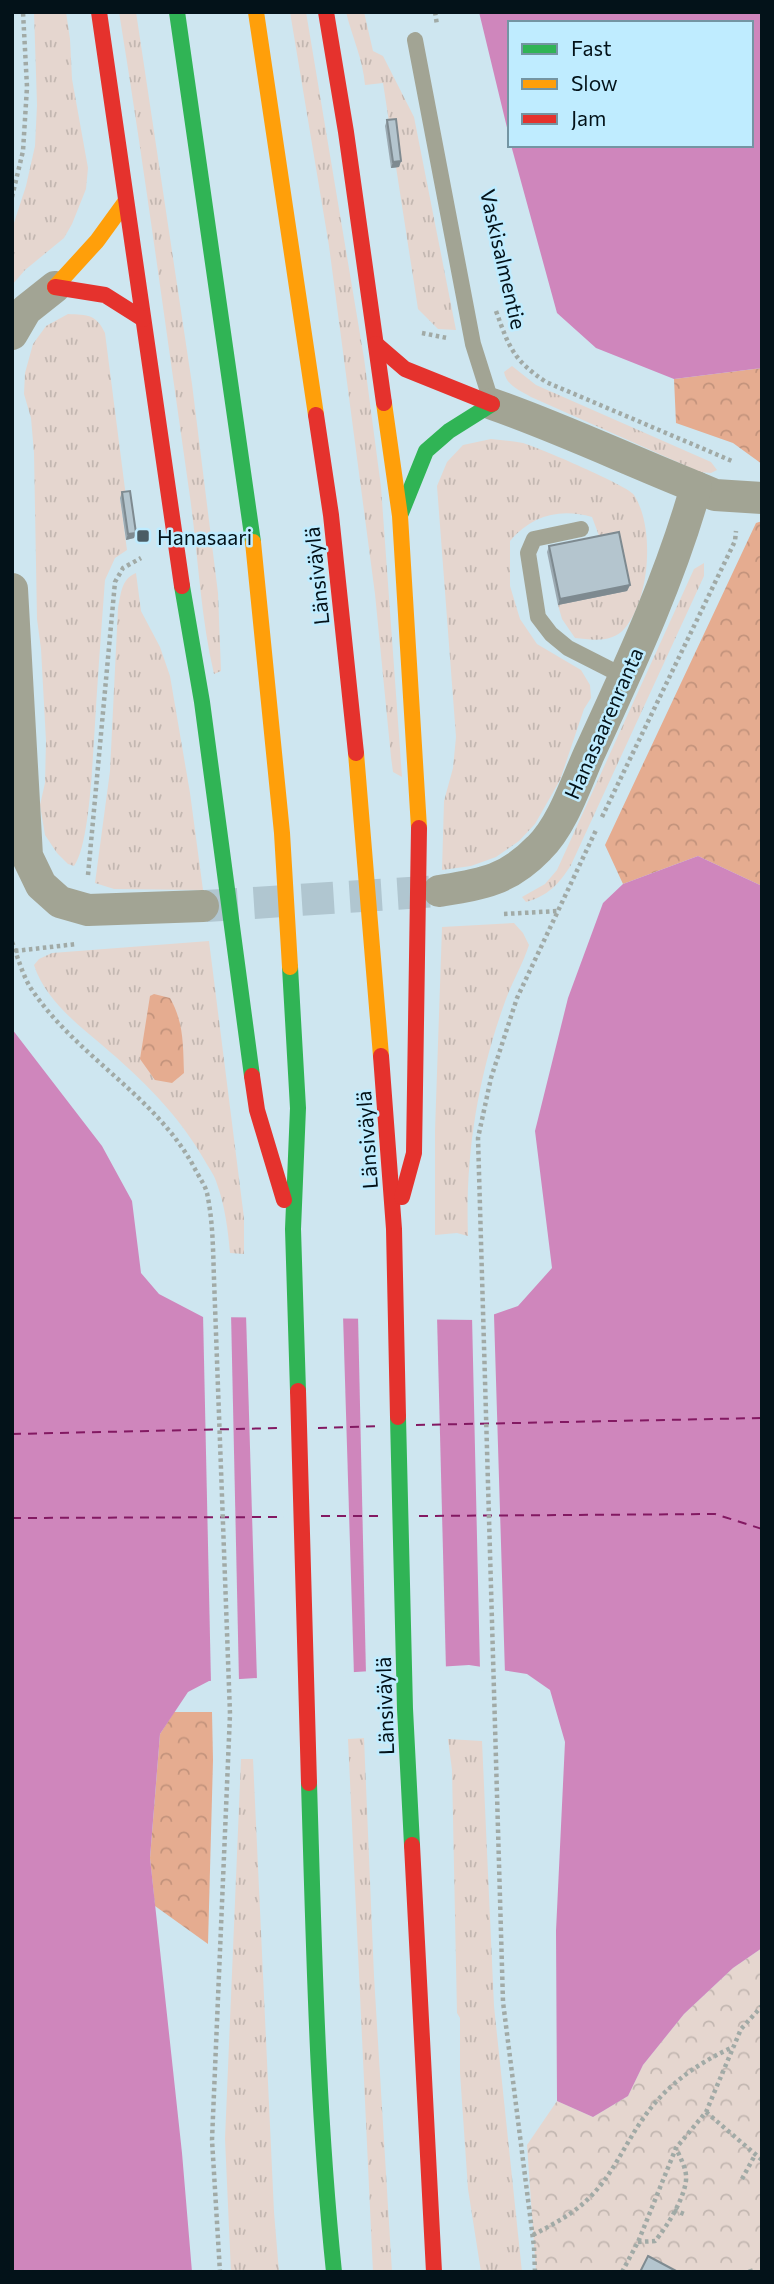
<svg xmlns="http://www.w3.org/2000/svg" width="774" height="2284" font-family="Commissioner,sans-serif">
<defs>
<pattern id="grass-tufts" width="24" height="20" patternUnits="userSpaceOnUse" patternTransform="scale(1.75)"><rect width="24" height="20" fill="#e5d6cf"/><path d="M3 7l-1-3M5 7V3M7 7l1-3M15 17l-1-3M17 17v-4M19 17l1-3" fill="none" stroke="#c3b7b1"/></pattern>
<pattern id="forest-crowns" width="20" height="18" patternUnits="userSpaceOnUse" patternTransform="scale(1.75)"><rect width="20" height="18" fill="#e5ac90"/><path d="M2 6a3 3 0 1 1 6 0M12 15a3 3 0 1 1 6 0" fill="none" stroke="#c3937c"/></pattern>
<pattern id="park-crowns" width="20" height="18" patternUnits="userSpaceOnUse" patternTransform="scale(1.75)"><rect width="20" height="18" fill="#e5d6cf"/><path d="M2 6a3 3 0 1 1 6 0M12 15a3 3 0 1 1 6 0" fill="none" stroke="#c3b7b1"/></pattern>
</defs>
<rect width="100%" height="100%" fill="#cee6f0"/>
<g fill="url(#grass-tufts)">
<path d="M 34,12 L 66,12 L 70,39 L 72,79 L 88,168 L 86,189 L 72,224 L 64,238 L 25,270 L 12,285 L 12,229 L 26,186 L 35,146 L 37,105 Z"/>
<path d="M 119,12 L 136,12 L 192,384 L 218,593 L 221,671 L 214,674 C 200,614 198,551 189,490 C 166,331 145,171 119,12 Z"/>
<path d="M 290,12 L 306,12 L 364,358 L 381,487 L 402,777 L 393,772 L 391,757 L 375,594 L 329,246 Z"/>
<path d="M 346,12 L 364,12 L 373,51 L 383,56 L 414,117 L 456,330 L 438,329 L 418,309 L 383,83 L 365,85 C 363,59 352,37 346,12 Z"/>
<path d="M 68,314 C 88,315 96,314 105,333 L 126,497 L 120,498 L 127,550 L 115,558 L 105,580 C 101,633 97,687 94,740 C 92,768 89,846 74,866 L 68,864 L 57,853 L 45,835 L 40,805 L 45,783 L 46,741 L 41,649 L 37,619 L 34,453 L 31,418 L 24,394 L 25,373 L 33,344 L 46,326 Z"/>
<path d="M 512,366 L 536,385 L 711,462 L 717,470 L 711,473 L 700,472 L 531,397 C 519,390 507,386 504,372 Z"/>
<path d="M 491,439 C 501,440 513,441 523,443 C 537,447 629,486 634,495 C 655,527 650,599 625,628 C 613,643 592,640 575,638 L 562,619 L 558,605 L 601,541 L 592,517 C 560,508 532,515 510,541 L 510,586 L 520,619 L 537,644 L 581,670 L 590,685 L 591,698 L 584,709 L 560,780 L 535,824 L 519,841 L 496,857 L 471,866 L 442,870 L 444,801 L 453,768 L 456,737 L 437,486 L 447,462 L 463,445 Z"/>
<path d="M 704,563 L 704,576 L 571,865 C 559,884 548,896 526,902 L 522,897 L 545,884 L 557,870 L 694,569 Z"/>
<path d="M 136,573 L 141,611 L 160,647 L 170,676 L 190,793 L 203,890 L 114,889 L 95,883 L 110,771 L 118,608 C 121,594 121,579 136,573 Z"/>
<path d="M 514,923 L 523,933 L 529,945 C 523,964 513,980 506,999 C 478,1075 465,1155 468,1236 L 457,1233 L 435,1235 L 435,1131 L 442,927 Z"/>
<path d="M 209,941 L 244,1218 L 244,1254 L 230,1253 C 228,1230 225,1206 217,1184 C 215,1176 209,1168 205,1161 C 179,1115 142,1079 102,1045 C 76,1023 45,999 34,965 L 39,959 L 52,953 Z"/>
<path d="M 364,1738 L 374,1976 L 392,2272 L 373,2272 L 348,1739 Z"/>
<path d="M 448,1739 L 482,1741 L 494,2006 L 522,2272 L 481,2272 L 468,2189 L 460,2073 L 460,2018 L 457,2013 L 452,1770 Z"/>
<path d="M 241,1759 L 253,1759 L 274,2212 L 279,2272 L 231,2272 L 225,2139 Z"/>
</g>
<g fill="url(#forest-crowns)">
<path d="M 762,368 L 762,464 L 733,443 L 676,423 L 674,379 Z"/>
<path d="M 762,521 L 762,886 L 698,856 L 623,884 L 605,845 L 756,523 Z"/>
<path d="M 154,994 L 170,998 C 184,1023 183,1045 184,1073 L 172,1083 L 155,1080 L 140,1059 L 150,996 Z"/>
<path d="M 174,1712 L 212,1712 L 213,1760 L 208,1944 L 155,1906 L 150,1858 L 160,1734 Z"/>
</g>
<path fill="url(#park-crowns)" d="M 762,1948 L 762,2272 L 536,2272 L 527,2145 L 557,2101 L 593,2117 L 628,2096 L 643,2065 L 684,2014 L 733,1968 Z"/>
<g fill="#cf86bc">
<path d="M 479,12 L 762,12 L 762,368 L 674,379 L 596,348 L 557,313 L 511,145 L 751,145 L 751,23 L 510,23 L 510,140 Z"/>
<path d="M 698,856 L 762,886 L 762,1948 L 733,1968 L 684,2014 L 643,2065 L 628,2096 L 593,2117 L 557,2101 L 556,1931 L 565,1742 L 550,1690 L 527,1674 L 469,1665 L 209,1681 L 188,1692 L 160,1734 L 150,1858 L 182,2153 L 192,2272 L 12,2272 L 12,1029 L 102,1146 L 132,1201 L 141,1273 L 159,1294 L 203,1317 L 478,1320 L 518,1306 L 552,1268 L 535,1131 L 568,998 L 603,903 L 623,884 Z"/>
</g>
<g fill="#cee6f0">
<path d="M 494,1312 L 494,1315 L 505,1674 L 480,1670 L 472,1316 Z"/>
<path d="M 203,1313 L 231,1313 L 239,1682 L 211,1684 Z"/>
<path d="M 246,1314 L 343,1315 L 354,1676 L 257,1681 Z"/>
<path d="M 358,1315 L 437,1316 L 446,1670 L 366,1675 Z"/>
</g>
<g fill="none" stroke-linecap="round" stroke-linejoin="round">
<g stroke="#831962" stroke-width="2" stroke-dasharray="9 7" stroke-linecap="butt">
<path d="M 416,1425 L 762,1418"/>
<path d="M 318,1428 L 379,1426"/>
<path d="M 12,1434 L 281,1428"/>
<path d="M 321,1516 L 382,1516"/>
<path d="M 419,1516 L 715,1514 L 762,1529"/>
<path d="M 12,1518 L 284,1517"/>
</g>
<path stroke="#b0c6d0" stroke-width="32" stroke-dasharray="32 16" stroke-linecap="butt" d="M 206,906 L 439,891"/>
<g stroke="#a1aaa6" stroke-width="4.5" stroke-dasharray="3.5 3.5" stroke-linecap="butt">
<path d="M 435,12 L 437,25"/>
<path d="M 12,197 L 23,151 L 27,87 L 23,12"/>
<path d="M 496,311 C 509,347 513,360 546,382 L 732,461"/>
<path d="M 422,333 L 447,338"/>
<path d="M 602,817 L 735,541 L 736,531"/>
<path d="M 88,875 L 115,582 L 123,568 L 141,558"/>
<path d="M 504,914 L 558,911"/>
<path d="M 12,942 C 18,958 22,973 30,987 C 75,1056 157,1096 195,1169 C 199,1177 205,1185 207,1193 C 213,1221 213,1250 214,1279 L 230,1714 L 212,2140 L 220,2272"/>
<path d="M 15,951 L 77,944"/>
<path d="M 706,2112 L 762,2160"/>
<path d="M 742,2179 L 755,2155"/>
<path d="M 674,2210 L 684,2214"/>
<path d="M 533,2235 C 553,2224 574,2214 591,2196 C 613,2174 624,2146 642,2120 C 665,2086 696,2064 733,2047"/>
<path d="M 638,2242 L 655,2241 C 667,2227 688,2193 686,2175 C 685,2166 680,2157 676,2148"/>
<path d="M 750,2269 L 751,2272"/>
<path d="M 535,2272 L 534,2247 L 503,2002 L 478,1138 L 491,1078 L 517,998 L 597,828"/>
<path d="M 622,2272 L 638,2242 L 676,2148 L 706,2112 L 741,2029 L 762,2006"/>
</g>
<g stroke="#a2a494" stroke-width="16">
<path d="M 415,40 L 473,344 L 491,401"/>
<path d="M 581,529 L 534,539 L 528,553 L 538,617 L 551,634 L 568,648 L 625,677"/>
</g>
<g stroke="#a2a494" stroke-width="32">
<path d="M 12,334 L 26,310 L 55,287"/>
<path d="M 696,487 L 715,495 L 762,498"/>
<path d="M 12,589 L 27,856 L 41,885 L 60,902 L 88,910 L 203,906"/>
<path d="M 439,891 C 482,884 507,881 539,848 C 562,826 576,783 589,754 C 629,667 670,580 696,487 C 628,460 561,428 492,404"/>
</g>
<g stroke="#30b455" stroke-width="16">
<path d="M 177,12 L 253,542"/>
<path d="M 401,513 L 426,451 L 449,431 L 492,404"/>
<path d="M 182,586 L 202,702 L 252,1076"/>
<path d="M 290,967 L 298,1108 L 293,1229 L 298,1391"/>
<path d="M 398,1417 L 405,1709 L 412,1845"/>
<path d="M 309,1783 C 314,1946 317,2109 334,2272"/>
</g>
<g stroke="#ff9f0a" stroke-width="16">
<path d="M 256,12 L 316,415"/>
<path d="M 55,287 L 97,241 L 126,201"/>
<path d="M 384,403 L 400,516 L 419,828"/>
<path d="M 253,542 L 282,833 L 290,967"/>
<path d="M 356,753 L 381,1056"/>
</g>
<g stroke="#e5322d" stroke-width="16">
<path d="M 99,12 L 182,586"/>
<path d="M 326,12 L 346,132 L 384,403"/>
<path d="M 55,287 L 105,295 L 143,319"/>
<path d="M 376,344 L 405,369 L 492,404"/>
<path d="M 316,415 L 331,515 L 356,753"/>
<path d="M 381,1056 L 394,1229 L 398,1417"/>
<path d="M 252,1076 L 257,1110 L 284,1200"/>
<path d="M 402,1197 L 414,1153 L 419,828"/>
<path d="M 298,1391 L 309,1783"/>
<path d="M 412,1845 L 434,2272"/>
</g>
</g>
<g fill="#9ba9b1">
<path d="M 387,120 L 401,161 L 399,167 L 391,168 L 385,126 Z"/>
<path d="M 122,492 L 136,533 L 134,538 L 126,540 L 120,498 Z"/>
<path d="M 549,546 L 630,585 L 627,591 L 558,605 L 547,552 Z"/>
</g>
<g fill="#7e8a90">
<path d="M 401,161 L 399,167 L 391,168 L 393,162 Z"/>
<path d="M 136,533 L 134,538 L 126,540 L 128,534 Z"/>
<path d="M 630,585 L 627,591 L 558,605 L 560,599 Z"/>
</g>
<g fill="#b4c5ce" stroke="#7e8a90" stroke-width="2">
<path d="M 396,119 L 401,161 L 393,162 L 387,120 Z"/>
<path d="M 130,491 L 136,533 L 128,534 L 122,492 Z"/>
<path d="M 619,532 L 630,585 L 560,599 L 549,546 Z"/>
<path d="M 648,2256 L 678,2272 L 640,2272 Z"/>
</g>
<rect fill="#4a5c64" stroke="#bfecff" stroke-width="2.5" x="136" y="529" width="14" height="14" rx="3.5"/>
<g text-anchor="middle" dominant-baseline="central" stroke-width="5" stroke-linejoin="round" paint-order="stroke">
<g font-size="21" fill="#031219" stroke="#bfecff">
<text transform="translate(504 259) rotate(77)">Vaskisalmentie</text>
<text transform="translate(316 576) rotate(-96)">Länsiväylä</text>
<text transform="translate(603 723) rotate(-66)">Hanasaarenranta</text>
<text transform="translate(366 1140) rotate(-94)">Länsiväylä</text>
<text transform="translate(384 1706) rotate(-92)">Länsiväylä</text>
</g>
<g font-size="21" fill="#031219" stroke="#bfecff" text-anchor="start">
<text x="157" y="536">Hanasaari</text>
</g>
</g>
<rect width="774" height="2284" fill="none" stroke="#031219" stroke-width="28"/>
<rect x="508" y="21" width="245" height="126" fill="#bfecff" stroke="#7495a3" stroke-width="2"/>
<rect x="522" y="44" width="35" height="10" fill="#30b455" stroke="#7495a3" stroke-width="2"/>
<text x="571" y="56" font-size="21" fill="#031219">Fast</text>
<rect x="522" y="79" width="35" height="10" fill="#ff9f0a" stroke="#7495a3" stroke-width="2"/>
<text x="571" y="91" font-size="21" fill="#031219">Slow</text>
<rect x="522" y="114" width="35" height="10" fill="#e5322d" stroke="#7495a3" stroke-width="2"/>
<text x="571" y="126" font-size="21" fill="#031219">Jam</text>
</svg>
